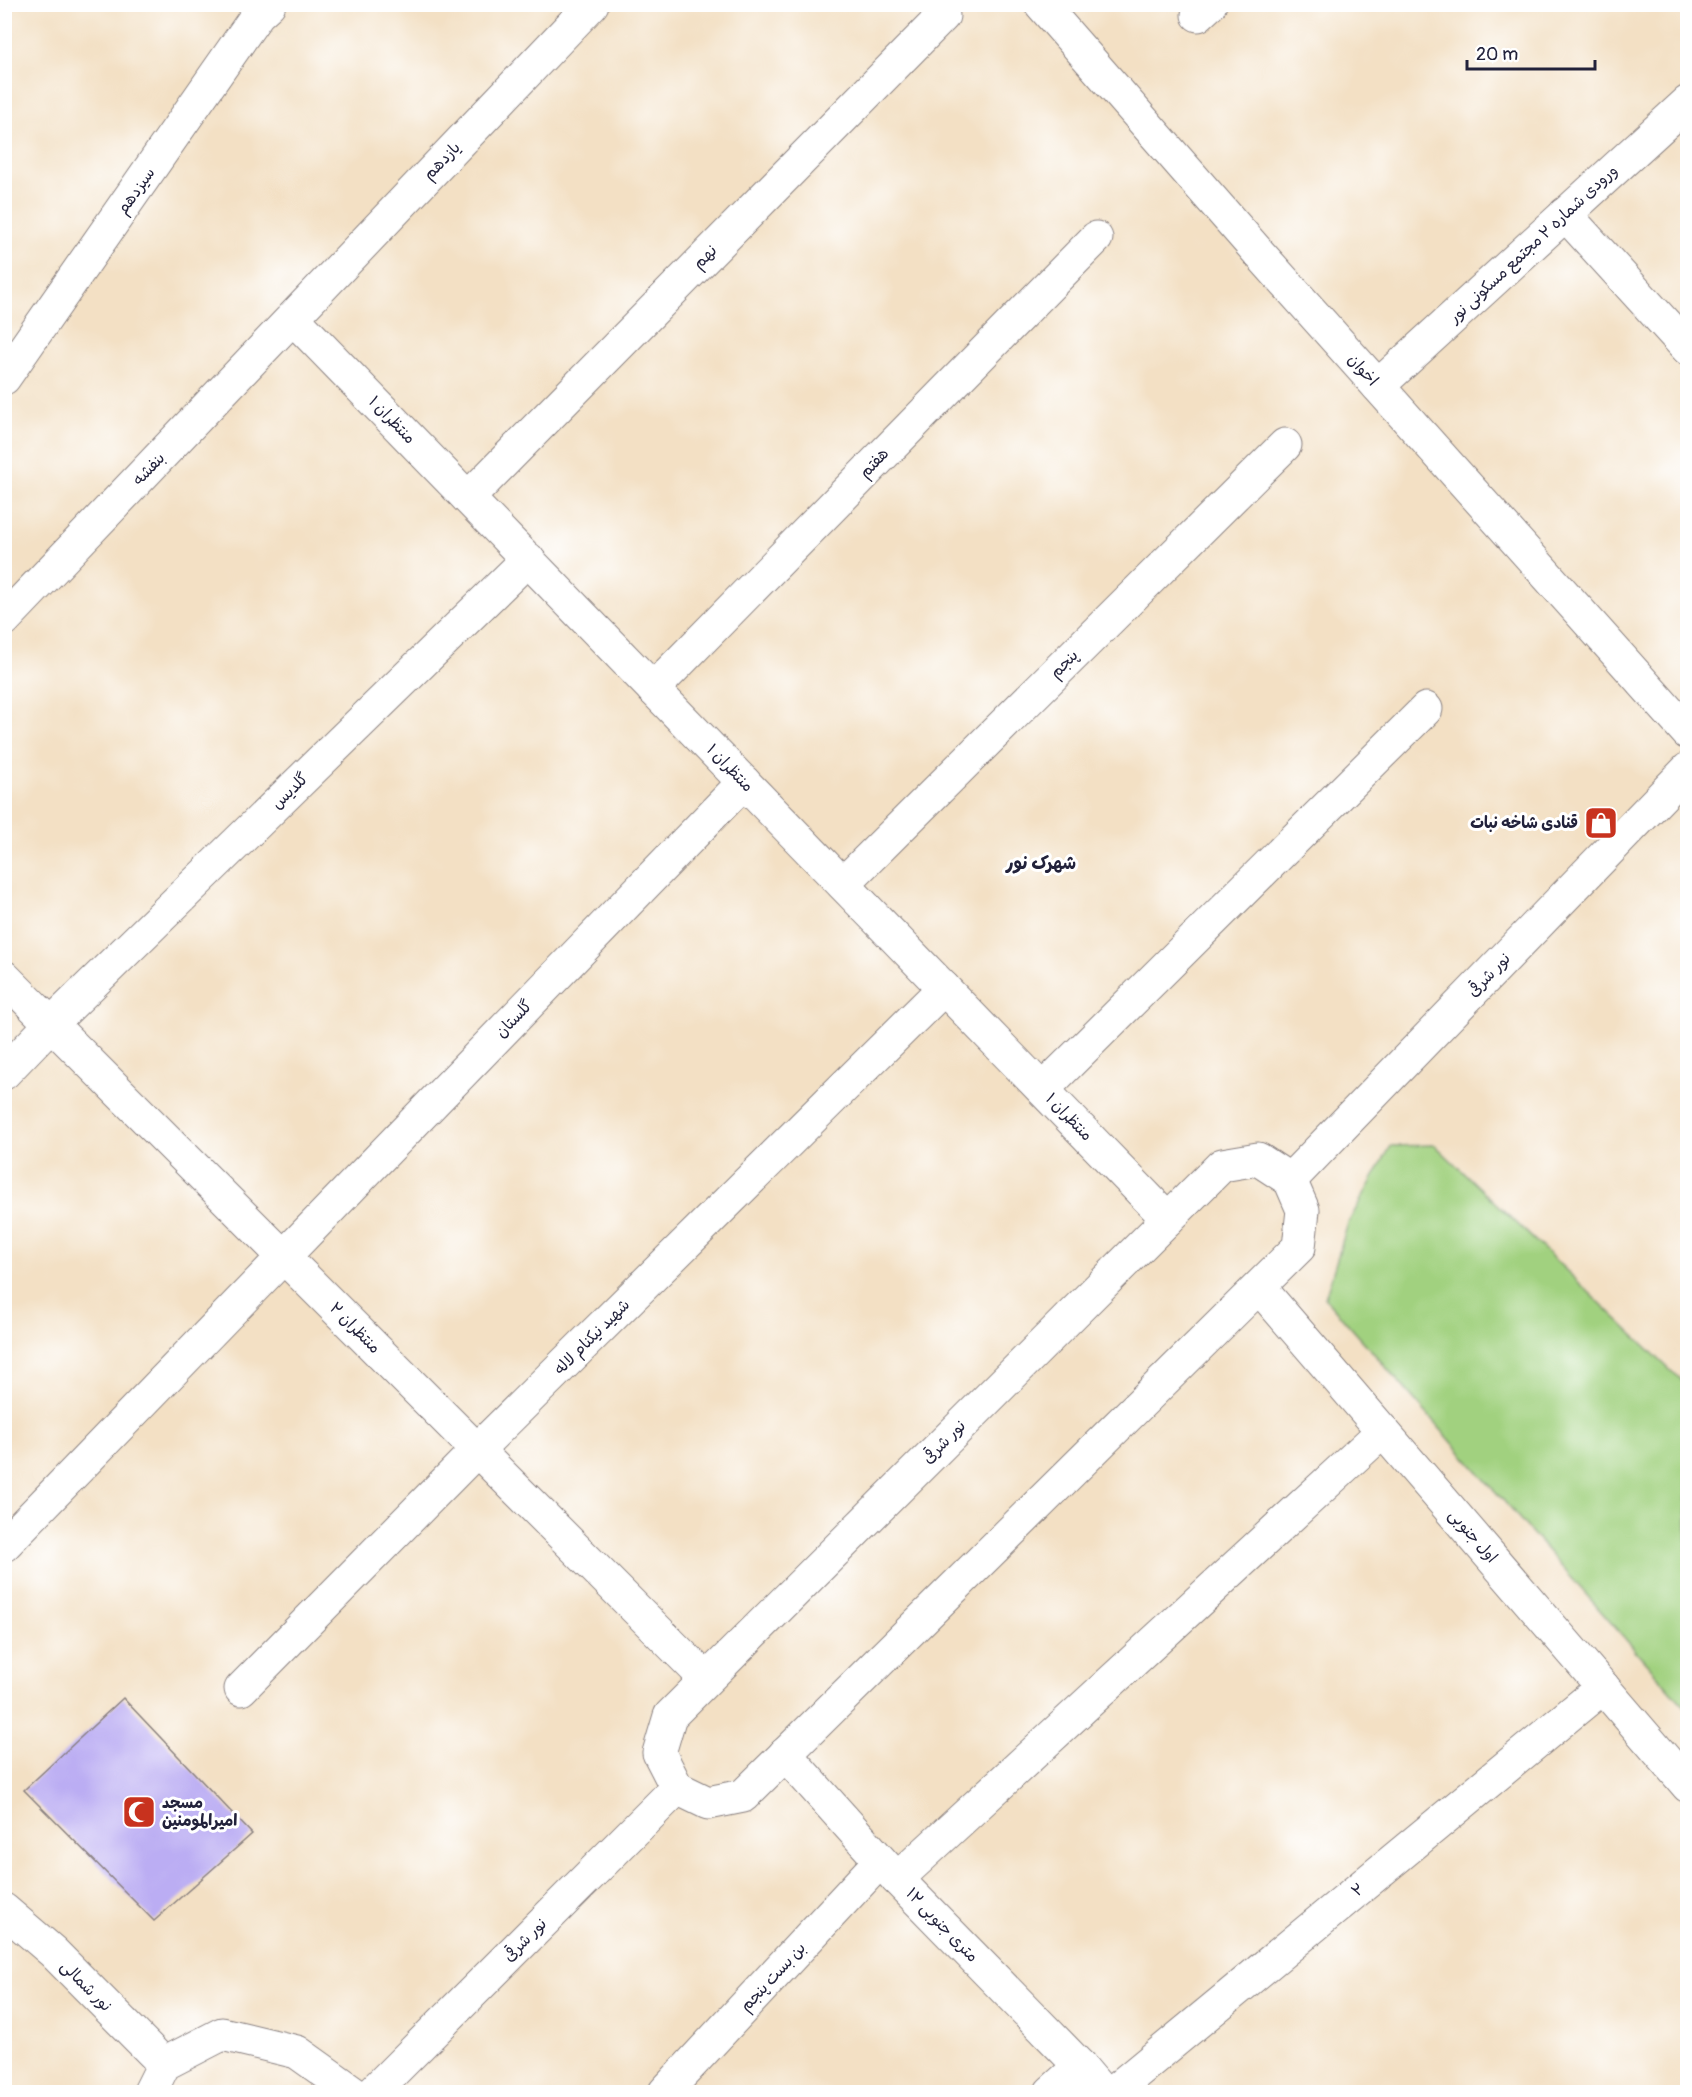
<svg xmlns="http://www.w3.org/2000/svg" width="1692" height="2097" font-family="Pangolin,'Playpen Sans Arabic',sans-serif">
<rect width="100%" height="100%" fill="#fff"/>
<filter id="ink" filterUnits="userSpaceOnUse"><feTurbulence type="fractalNoise" baseFrequency=".0167" numOctaves="2"/><feDisplacementMap in="SourceGraphic" scale="12" xChannelSelector="R" yChannelSelector="G"/><feConvolveMatrix kernelMatrix="1 2 1 2 8 2 1 2 1" color-interpolation-filters="sRGB"/></filter>
<filter id="wash" filterUnits="userSpaceOnUse"><feTurbulence type="fractalNoise" baseFrequency=".008" numOctaves="4" result="noise"/><feDisplacementMap in="SourceGraphic" scale="24" xChannelSelector="R" yChannelSelector="G"/><feGaussianBlur stdDeviation="1.35" result="paint"/><feColorMatrix in="noise" values="0 0 0 0 0 0 0 0 0 0 0 0 0 0 0 0 0 1.4 0 .05"/><feComposite in="paint" operator="in"/></filter>
<g filter="url(#wash)">
<rect width="100%" height="100%" fill="#f3e0c4"/>
<path fill="#a1d17f" stroke="#627a5d" stroke-width="1.5" d="M 1435,1145 L 1687,1386 L 1687,1709 L 1325,1298 L 1348,1223 L 1391,1146 Z"/>
<g id="blocks">
<path fill="#bbadf3" d="M 123,1698 L 252,1834 L 154,1921 L 24,1790 Z"/>
</g>
</g>
<g filter="url(#ink)">
<use href="#blocks" fill-opacity="0" stroke="#8a8180" stroke-width="1.5"/>
<g fill="none" stroke-linecap="round" stroke-linejoin="round">
<defs>
<g id="minor">
<path d="M 1041,4 L 1258,252 L 1688,733"/>
<path d="M 1198,15 L 1210,4"/>
<path d="M 1565,214 L 1688,349"/>
<path d="M 293,318 L 1168,1219"/>
<path d="M 4,378 L 258,14 L 269,4"/>
<path d="M 1378,386 L 1688,102"/>
<path d="M 468,498 L 943,16"/>
<path d="M 4,620 L 592,4"/>
<path d="M 653,689 L 1096,238"/>
<path d="M 843,884 L 1285,445"/>
<path d="M 4,977 L 706,1679"/>
<path d="M 4,1073 L 51,1024 L 528,559"/>
<path d="M 1043,1089 L 1426,709"/>
<path d="M 1258,1159 L 1290,1180 L 1303,1210 L 1299,1247 L 743,1796 L 708,1803 L 677,1788 L 659,1753 L 670,1716 L 1222,1165 Z"/>
<path d="M 1290,1180 L 1688,769"/>
<path d="M 1259,1287 L 1688,1786"/>
<path d="M 4,1545 L 744,782"/>
<path d="M 241,1689 L 477,1450 L 944,988"/>
<path d="M 785,1754 L 897,1879 L 1080,2066 L 1102,2092"/>
<path d="M 897,1879 L 1383,1431"/>
<path d="M 373,2092 L 677,1788"/>
<path d="M 665,2092 L 880,1861"/>
<path d="M 1051,2092 L 1080,2066"/>
<path d="M 1113,2092 L 1603,1687"/>
</g>
<g id="major">
<path d="M 4,1910 L 53,1952 L 164,2064"/>
<path d="M 150,2092 L 164,2064 L 222,2034 L 297,2052 L 353,2092"/>
</g>
</defs>
<use href="#minor" stroke="#8a8180" stroke-width="35"/>
<use href="#major" stroke="#8a8180" stroke-width="35"/>
<use href="#minor" stroke="#fff" stroke-width="33"/>
<use href="#major" stroke="#fff" stroke-width="33"/>
</g>
</g>
<defs>
<symbol id="shop-square" viewBox="-11 -11 22 22"><rect x="-9" y="-9" width="18" height="18" rx="4" fill="#c8321e" stroke="#fff"/><path d="M-5-2.5h2.3a2.7 3.5 0 0 1 5.4 0H5L5.5 6h-11ZM-1.5-2.5h3a1.5 2.3 0 0 0-3 0Z" fill="#fff"/></symbol>
<symbol id="mosque-square" viewBox="-11 -11 22 22"><rect x="-9" y="-9" width="18" height="18" rx="4" fill="#c8321e" stroke="#fff"/><path d="M3.5-4.9A6 6 0 1 0 3.5 4.9A5 5 0 1 1 3.5-4.9Z" fill="#fff"/></symbol>
</defs>
<g fill-rule="evenodd">
<use href="#shop-square" x="1582" y="804" width="38" height="38"/>
<use href="#mosque-square" x="120" y="1793" width="38" height="38"/>
</g>
<g text-anchor="middle" dominant-baseline="central" stroke-width="6" stroke-linejoin="round" paint-order="stroke">
<g font-size="16" fill="#22223b" stroke="#fff">
<text transform="translate(442 161) rotate(-46)">یازدهم</text>
<text transform="translate(136 191) rotate(-55)">سیزدهم</text>
<text transform="translate(1533 244) rotate(-43)">ورودی شماره ۲ مجتمع مسکونی نور</text>
<text transform="translate(705 257) rotate(-45)">نهم</text>
<text transform="translate(1363 370) rotate(48)">اخوان</text>
<text transform="translate(392 420) rotate(46)">منتظران ۱</text>
<text transform="translate(874 463) rotate(-46)">هفتم</text>
<text transform="translate(149 469) rotate(-46)">بنفشه</text>
<text transform="translate(1064 664) rotate(-45)">پنجم</text>
<text transform="translate(730 768) rotate(46)">منتظران ۱</text>
<text transform="translate(290 791) rotate(-44)">گلدیس</text>
<text transform="translate(1489 975) rotate(-46)">نور شرقی</text>
<text transform="translate(514 1019) rotate(-46)">گلستان</text>
<text transform="translate(1069 1117) rotate(46)">منتظران ۱</text>
<text transform="translate(355 1328) rotate(45)">منتظران ۲</text>
<text transform="translate(592 1337) rotate(-45)">شهید نیکنام لاله</text>
<text transform="translate(944 1442) rotate(-45)">نور شرقی</text>
<text transform="translate(1473 1536) rotate(49)">اول جنوبی</text>
<text transform="translate(1358 1890) rotate(-40)">۲</text>
<text transform="translate(942 1925) rotate(46)">۱۲ متری جنوبی</text>
<text transform="translate(525 1940) rotate(-45)">نور شرقی</text>
<text transform="translate(773 1977) rotate(-47)">بن بست پنجم</text>
<text transform="translate(86 1986) rotate(45)">نور شمالی</text>
</g>
<g font-size="16" font-weight="bold" fill="#22223b" stroke="#fff" text-anchor="end">
<text x="1578" y="823">قنادی شاخه نبات</text>
<text x="162" y="1803" text-anchor="start">مسجد<tspan x="162" dy="18">امیرالمومنین</tspan></text>
</g>
<g font-size="18" font-weight="bold" fill="#22223b" stroke="#fff">
<text x="1041" y="863">شهرک نور</text>
</g>
</g>
<rect width="1692" height="2097" fill="none" stroke="#fff" stroke-width="24"/>
<path d="M1467 60v9h128v-9" fill="none" stroke="#22223b" stroke-width="3"/>
<text x="1476" y="60" font-size="18" fill="#22223b" stroke="#ffffff" stroke-width="4.5" paint-order="stroke">20 m</text>
</svg>
